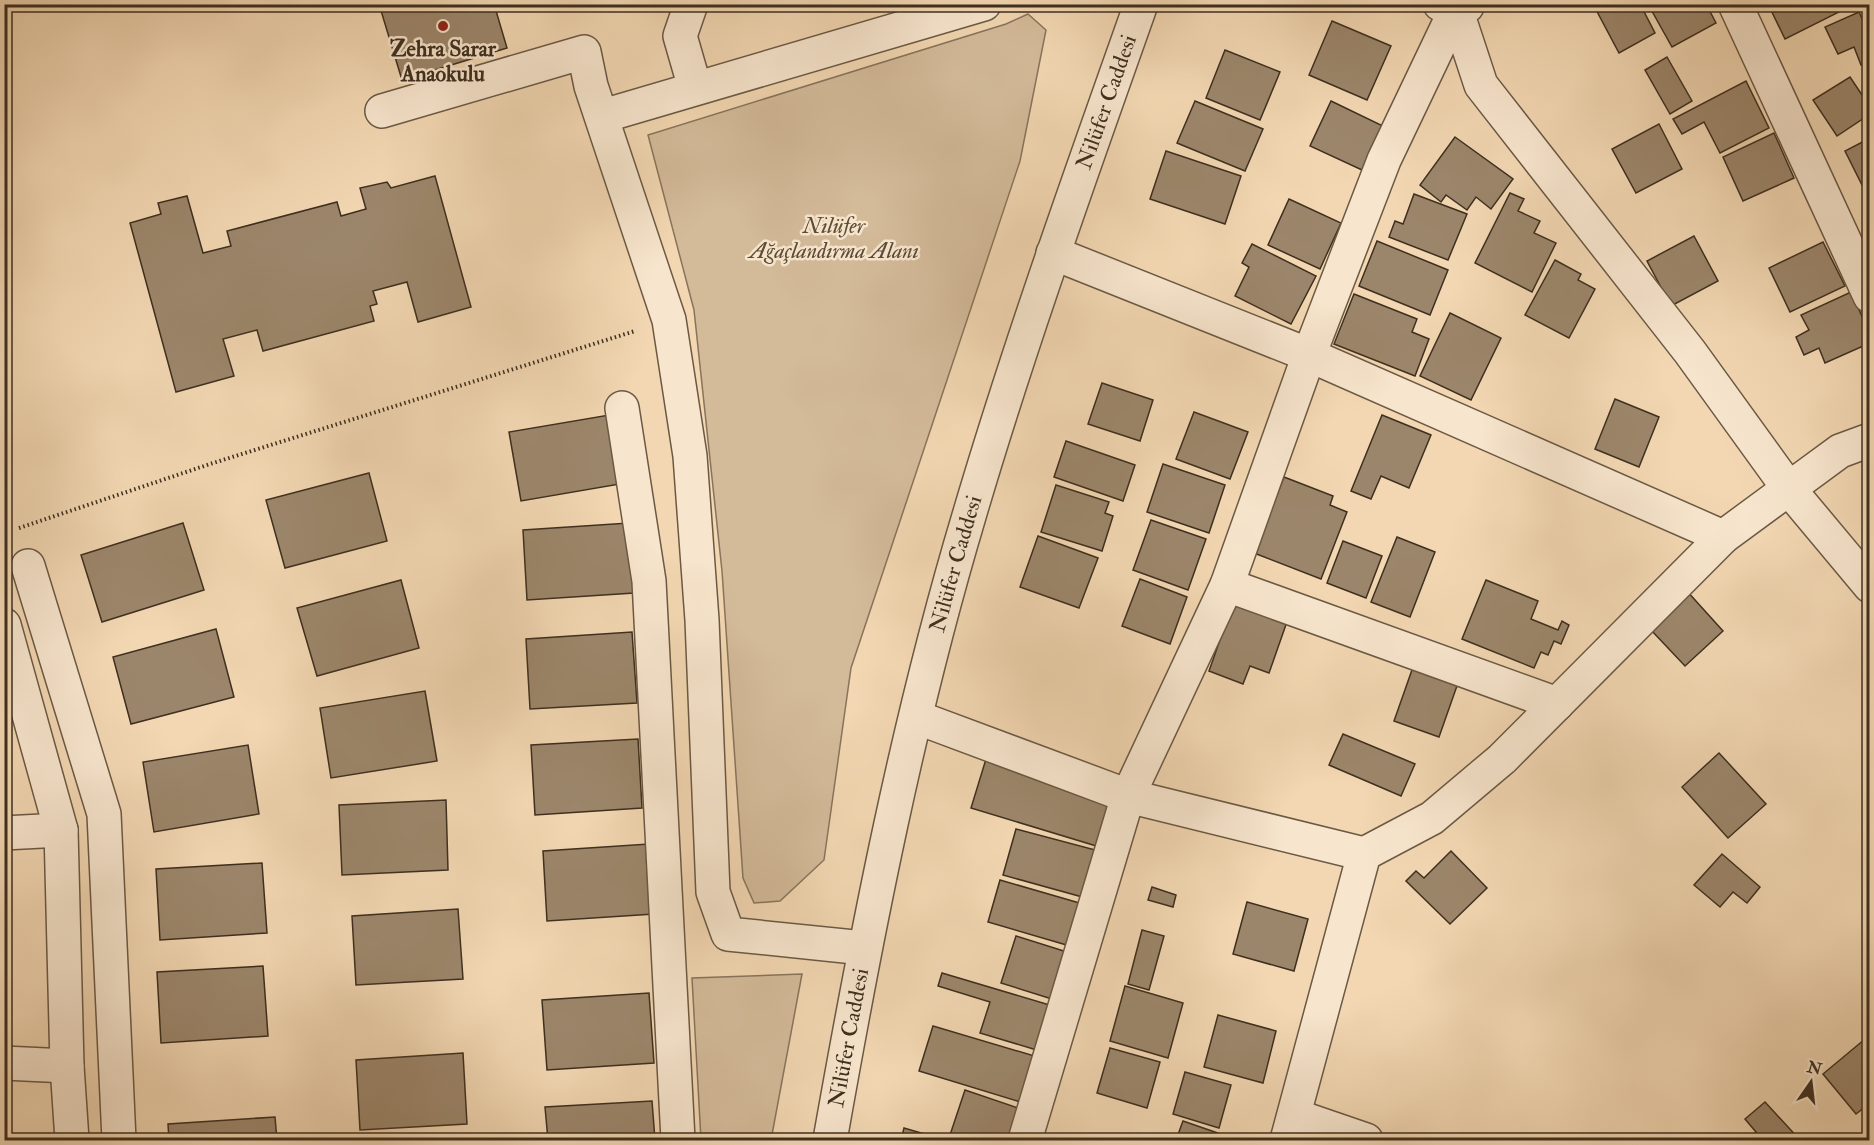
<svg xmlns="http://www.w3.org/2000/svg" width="1874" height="1145" font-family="'IM FELL Double Pica',serif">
<rect width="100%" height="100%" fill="#f2d7b2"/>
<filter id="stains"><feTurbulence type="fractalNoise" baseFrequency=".00333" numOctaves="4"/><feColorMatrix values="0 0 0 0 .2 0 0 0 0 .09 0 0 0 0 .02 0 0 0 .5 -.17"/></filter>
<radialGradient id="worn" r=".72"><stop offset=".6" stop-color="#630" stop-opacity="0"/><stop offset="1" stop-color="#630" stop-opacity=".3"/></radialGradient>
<g fill="#d3ba99" stroke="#88745c" stroke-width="1.5">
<path d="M 1028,14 L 1046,30 L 1020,161 L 851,668 L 824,860 L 780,901 L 754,903 L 743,878 L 722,571 L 694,310 L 648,135 L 1006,24 Z"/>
<path d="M 802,974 L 771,1140 L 701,1140 L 692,978 Z"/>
</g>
<g fill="#9c866b" stroke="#3e2f1f" stroke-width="1.5">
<path d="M 379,4 L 494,4 L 507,48 L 402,80 Z"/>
<path d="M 1593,4 L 1640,4 L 1655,33 L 1619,53 Z"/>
<path d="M 1648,4 L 1706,4 L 1716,23 L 1672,47 Z"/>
<path d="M 1768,4 L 1835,4 L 1839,12 L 1785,39 Z"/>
<path d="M 1859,12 L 1870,36 L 1870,61 L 1861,65 L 1854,47 L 1838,54 L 1825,27 Z"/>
<path d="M 1332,21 L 1391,46 L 1367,100 L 1309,75 Z"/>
<path d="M 1225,50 L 1280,72 L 1260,120 L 1206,98 Z"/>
<path d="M 1667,57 L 1692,101 L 1670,114 L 1645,70 Z"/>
<path d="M 1850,77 L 1870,107 L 1870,114 L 1837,136 L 1813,100 Z"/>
<path d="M 1746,81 L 1769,128 L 1720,153 L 1704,122 L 1682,134 L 1673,119 Z"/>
<path d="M 1195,101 L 1263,129 L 1245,171 L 1177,143 Z"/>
<path d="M 1331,101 L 1383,126 L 1362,170 L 1310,146 Z"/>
<path d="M 1659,124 L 1682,169 L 1636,193 L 1612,149 Z"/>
<path d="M 1774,133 L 1794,178 L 1743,201 L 1723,157 Z"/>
<path d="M 1455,137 L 1513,179 L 1491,209 L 1476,197 L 1467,210 L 1446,195 L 1441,202 L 1420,185 Z"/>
<path d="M 1870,138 L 1870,191 L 1866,193 L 1845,151 Z"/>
<path d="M 1166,151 L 1241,176 L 1225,224 L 1150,199 Z"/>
<path d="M 435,176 L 471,307 L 418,322 L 407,282 L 373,291 L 377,304 L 370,306 L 374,321 L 263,351 L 257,330 L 223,339 L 234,376 L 176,392 L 130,223 L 161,214 L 158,203 L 187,196 L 203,253 L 231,246 L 227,231 L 337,202 L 341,216 L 366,209 L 360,188 L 387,182 L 391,188 Z"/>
<path d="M 1510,193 L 1524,199 L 1518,211 L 1540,221 L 1534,233 L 1556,243 L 1532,292 L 1475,263 Z"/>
<path d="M 1414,194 L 1467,214 L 1448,260 L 1389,237 L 1395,221 L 1403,224 Z"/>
<path d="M 1289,199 L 1341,223 L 1320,269 L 1268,245 Z"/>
<path d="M 1694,236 L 1718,281 L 1671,306 L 1647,261 Z"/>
<path d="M 1377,241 L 1448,270 L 1430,315 L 1359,286 Z"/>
<path d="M 1823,242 L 1845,286 L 1790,312 L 1769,268 Z"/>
<path d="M 1252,244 L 1316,276 L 1291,324 L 1235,296 L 1249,267 L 1242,263 Z"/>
<path d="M 1555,260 L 1581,274 L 1578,280 L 1595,289 L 1569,338 L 1525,315 Z"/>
<path d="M 1851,292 L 1870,334 L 1870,343 L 1825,363 L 1819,348 L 1804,355 L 1796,337 L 1809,330 L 1801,315 Z"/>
<path d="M 1354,294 L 1417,319 L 1412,332 L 1429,339 L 1415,376 L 1334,344 Z"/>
<path d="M 1450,313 L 1501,338 L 1471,400 L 1420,376 Z"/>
<path d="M 1102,383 L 1153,400 L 1140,441 L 1088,424 Z"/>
<path d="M 1615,399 L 1659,417 L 1639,467 L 1595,449 Z"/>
<path d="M 1194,412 L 1248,432 L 1230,479 L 1176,459 Z"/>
<path d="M 615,414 L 626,483 L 521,501 L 509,432 Z"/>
<path d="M 1382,415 L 1431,435 L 1409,488 L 1381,476 L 1371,499 L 1351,491 Z"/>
<path d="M 1066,441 L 1135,465 L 1123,501 L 1054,477 Z"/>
<path d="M 1163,464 L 1225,485 L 1209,533 L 1147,512 Z"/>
<path d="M 369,473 L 387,541 L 285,568 L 266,500 Z"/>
<path d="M 1284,477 L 1333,496 L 1330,505 L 1347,512 L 1321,579 L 1254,553 Z"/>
<path d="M 1056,485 L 1109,502 L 1105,513 L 1113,516 L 1102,551 L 1041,532 Z"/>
<path d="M 1151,520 L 1206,539 L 1188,590 L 1133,570 Z"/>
<path d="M 183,523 L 204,590 L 102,622 L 81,555 Z"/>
<path d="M 629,523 L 634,593 L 527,600 L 523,530 Z"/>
<path d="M 1038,536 L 1098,558 L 1079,608 L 1020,587 Z"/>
<path d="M 1397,537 L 1435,552 L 1410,617 L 1371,602 Z"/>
<path d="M 1343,541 L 1382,556 L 1366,598 L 1327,583 Z"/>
<path d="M 1140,579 L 1187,597 L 1170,644 L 1122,626 Z"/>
<path d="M 401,580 L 419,648 L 317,676 L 297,608 Z"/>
<path d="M 1486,580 L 1538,601 L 1531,619 L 1558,630 L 1562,621 L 1569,625 L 1561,644 L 1554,641 L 1548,655 L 1541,652 L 1534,668 L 1462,639 Z"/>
<path d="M 1686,590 L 1723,631 L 1685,666 L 1651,630 Z"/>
<path d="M 1235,597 L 1289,616 L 1269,673 L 1250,666 L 1243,684 L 1209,671 Z"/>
<path d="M 216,629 L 234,697 L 131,724 L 113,657 Z"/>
<path d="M 632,632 L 637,703 L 530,709 L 526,639 Z"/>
<path d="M 1413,667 L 1458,683 L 1439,737 L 1394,721 Z"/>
<path d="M 425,691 L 437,761 L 331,778 L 320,708 Z"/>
<path d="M 1343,734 L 1415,764 L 1401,796 L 1329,765 Z"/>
<path d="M 638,739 L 642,808 L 535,815 L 531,745 Z"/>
<path d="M 248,745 L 259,814 L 154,832 L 143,762 Z"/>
<path d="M 1719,753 L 1766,804 L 1728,838 L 1682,787 Z"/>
<path d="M 986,759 L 1118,800 L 1103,848 L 971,808 Z"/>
<path d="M 446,800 L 448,870 L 342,875 L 339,805 Z"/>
<path d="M 1016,829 L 1099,851 L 1086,898 L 1003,875 Z"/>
<path d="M 649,844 L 654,914 L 547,921 L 543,851 Z"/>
<path d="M 1451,851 L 1487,888 L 1450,924 L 1406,881 L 1416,871 L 1424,878 Z"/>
<path d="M 1722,854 L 1760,887 L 1747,903 L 1733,892 L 1720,907 L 1694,885 Z"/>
<path d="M 262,863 L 267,933 L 160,940 L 156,869 Z"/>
<path d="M 1000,880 L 1083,904 L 1070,946 L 988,922 Z"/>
<path d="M 4,885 L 11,886 L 4,930 Z"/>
<path d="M 1152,887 L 1176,895 L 1173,907 L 1148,900 Z"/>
<path d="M 1247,902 L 1308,919 L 1294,971 L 1233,954 Z"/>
<path d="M 458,909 L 463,979 L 356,985 L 352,916 Z"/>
<path d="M 1142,930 L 1164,936 L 1149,990 L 1128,984 Z"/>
<path d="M 1016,936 L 1067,952 L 1052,999 L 1001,983 Z"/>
<path d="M 263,966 L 268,1036 L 161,1043 L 157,972 Z"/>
<path d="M 942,973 L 1053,1006 L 1040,1051 L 980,1033 L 990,1002 L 938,986 Z"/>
<path d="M 1125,986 L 1183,1003 L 1168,1058 L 1110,1041 Z"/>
<path d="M 649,993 L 654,1063 L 547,1070 L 542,1000 Z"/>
<path d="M 1218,1015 L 1276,1031 L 1263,1083 L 1204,1067 Z"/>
<path d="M 933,1026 L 1041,1058 L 1027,1104 L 919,1071 Z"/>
<path d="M 1865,1039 L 1870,1045 L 1870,1103 L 1856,1114 L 1823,1074 Z"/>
<path d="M 1110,1048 L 1160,1062 L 1147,1108 L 1097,1093 Z"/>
<path d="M 463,1053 L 467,1124 L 360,1130 L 356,1060 Z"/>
<path d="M 1185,1072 L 1231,1085 L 1219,1128 L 1173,1114 Z"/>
<path d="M 965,1090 L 1027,1111 L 1017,1140 L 967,1140 L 950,1135 Z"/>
<path d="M 652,1101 L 655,1140 L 548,1140 L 545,1107 Z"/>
<path d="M 1765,1102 L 1800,1140 L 1748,1140 L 1756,1132 L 1745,1119 Z"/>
<path d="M 275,1117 L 277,1140 L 169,1140 L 168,1124 Z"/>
<path d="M 1183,1121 L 1238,1140 L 1176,1140 Z"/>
<path d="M 904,1128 L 945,1140 L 901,1140 Z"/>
</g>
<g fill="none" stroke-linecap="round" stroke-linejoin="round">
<defs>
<g id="minor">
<path d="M 691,4 L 680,36 L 695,88"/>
<path d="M 1735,4 L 1870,296"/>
<path d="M 1467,6 L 1456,9 L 1481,85 L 1690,352 L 1789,489 L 1870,586"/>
<path d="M 382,111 L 584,52 L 591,86 L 669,320 L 690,456 L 702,620 L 713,892 L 728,934 L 864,948"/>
<path d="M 603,116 L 984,4"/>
<path d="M 1053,253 L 1309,355 L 1723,537 L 1840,451 L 1870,440"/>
<path d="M 622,408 L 649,581 L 678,1140"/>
<path d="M 28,566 L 104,814 L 119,1140"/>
<path d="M 1227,585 L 1557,704"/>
<path d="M 4,625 L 61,830 L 67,1066 L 72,1140"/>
<path d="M 916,717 L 1128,796 L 1364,854"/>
<path d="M 4,833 L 61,830"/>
<path d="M 4,1063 L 67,1066"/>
<path d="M 1296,1116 L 1366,1140"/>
<path id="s1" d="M 830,1140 C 867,931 908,720 969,516 C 1020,343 1081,174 1141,4"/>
<path d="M 1025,1140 L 1128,796 L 1227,585 L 1309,355 L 1384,160 L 1456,9 L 1440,4"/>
<path d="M 1287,1140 L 1364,854 L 1432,818 L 1502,759 L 1723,537"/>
</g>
</defs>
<use href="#minor" stroke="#6b5944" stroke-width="36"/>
<path stroke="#3e2f1f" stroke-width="4" stroke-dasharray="1.5 3" stroke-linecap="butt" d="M 19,528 L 210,464 L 635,331"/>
<use href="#minor" stroke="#f7e5cd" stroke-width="33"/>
</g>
<circle fill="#8f2418" stroke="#f7e5cd" stroke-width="2" cx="443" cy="26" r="6"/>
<g text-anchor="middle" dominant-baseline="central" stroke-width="5" stroke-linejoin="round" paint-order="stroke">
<g font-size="22" font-weight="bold" fill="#3e2f1f" stroke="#f7e5cd">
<text x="443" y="49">Zehra Sarar<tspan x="443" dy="25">Anaokulu</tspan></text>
</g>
<g font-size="22" fill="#3e2f1f" stroke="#f7e5cd">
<text stroke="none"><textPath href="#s1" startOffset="1076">Nilüfer Caddesi</textPath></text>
<text stroke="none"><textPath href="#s1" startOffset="590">Nilüfer Caddesi</textPath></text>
<text stroke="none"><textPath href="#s1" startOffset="104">Nilüfer Caddesi</textPath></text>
</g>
<g font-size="22" font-style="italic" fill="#5c4b37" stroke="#f7e5cd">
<text x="834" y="226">Nilüfer<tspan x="834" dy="25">Ağaçlandırma Alanı</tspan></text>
</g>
</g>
<rect width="1874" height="1145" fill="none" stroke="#f2d7b2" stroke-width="24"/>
<rect x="6" y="6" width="1862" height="1133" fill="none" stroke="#3e2f1f" stroke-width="3"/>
<rect x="12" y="12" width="1850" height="1121" fill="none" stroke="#3e2f1f" stroke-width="1.5"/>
<g transform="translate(1811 1082) rotate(14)" stroke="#f7e5cd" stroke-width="4.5" paint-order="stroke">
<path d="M0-4.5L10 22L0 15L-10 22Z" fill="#3e2f1f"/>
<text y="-9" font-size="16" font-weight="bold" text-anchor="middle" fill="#3e2f1f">N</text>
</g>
<rect width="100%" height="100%" filter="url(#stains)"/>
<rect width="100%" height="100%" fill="url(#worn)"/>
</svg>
